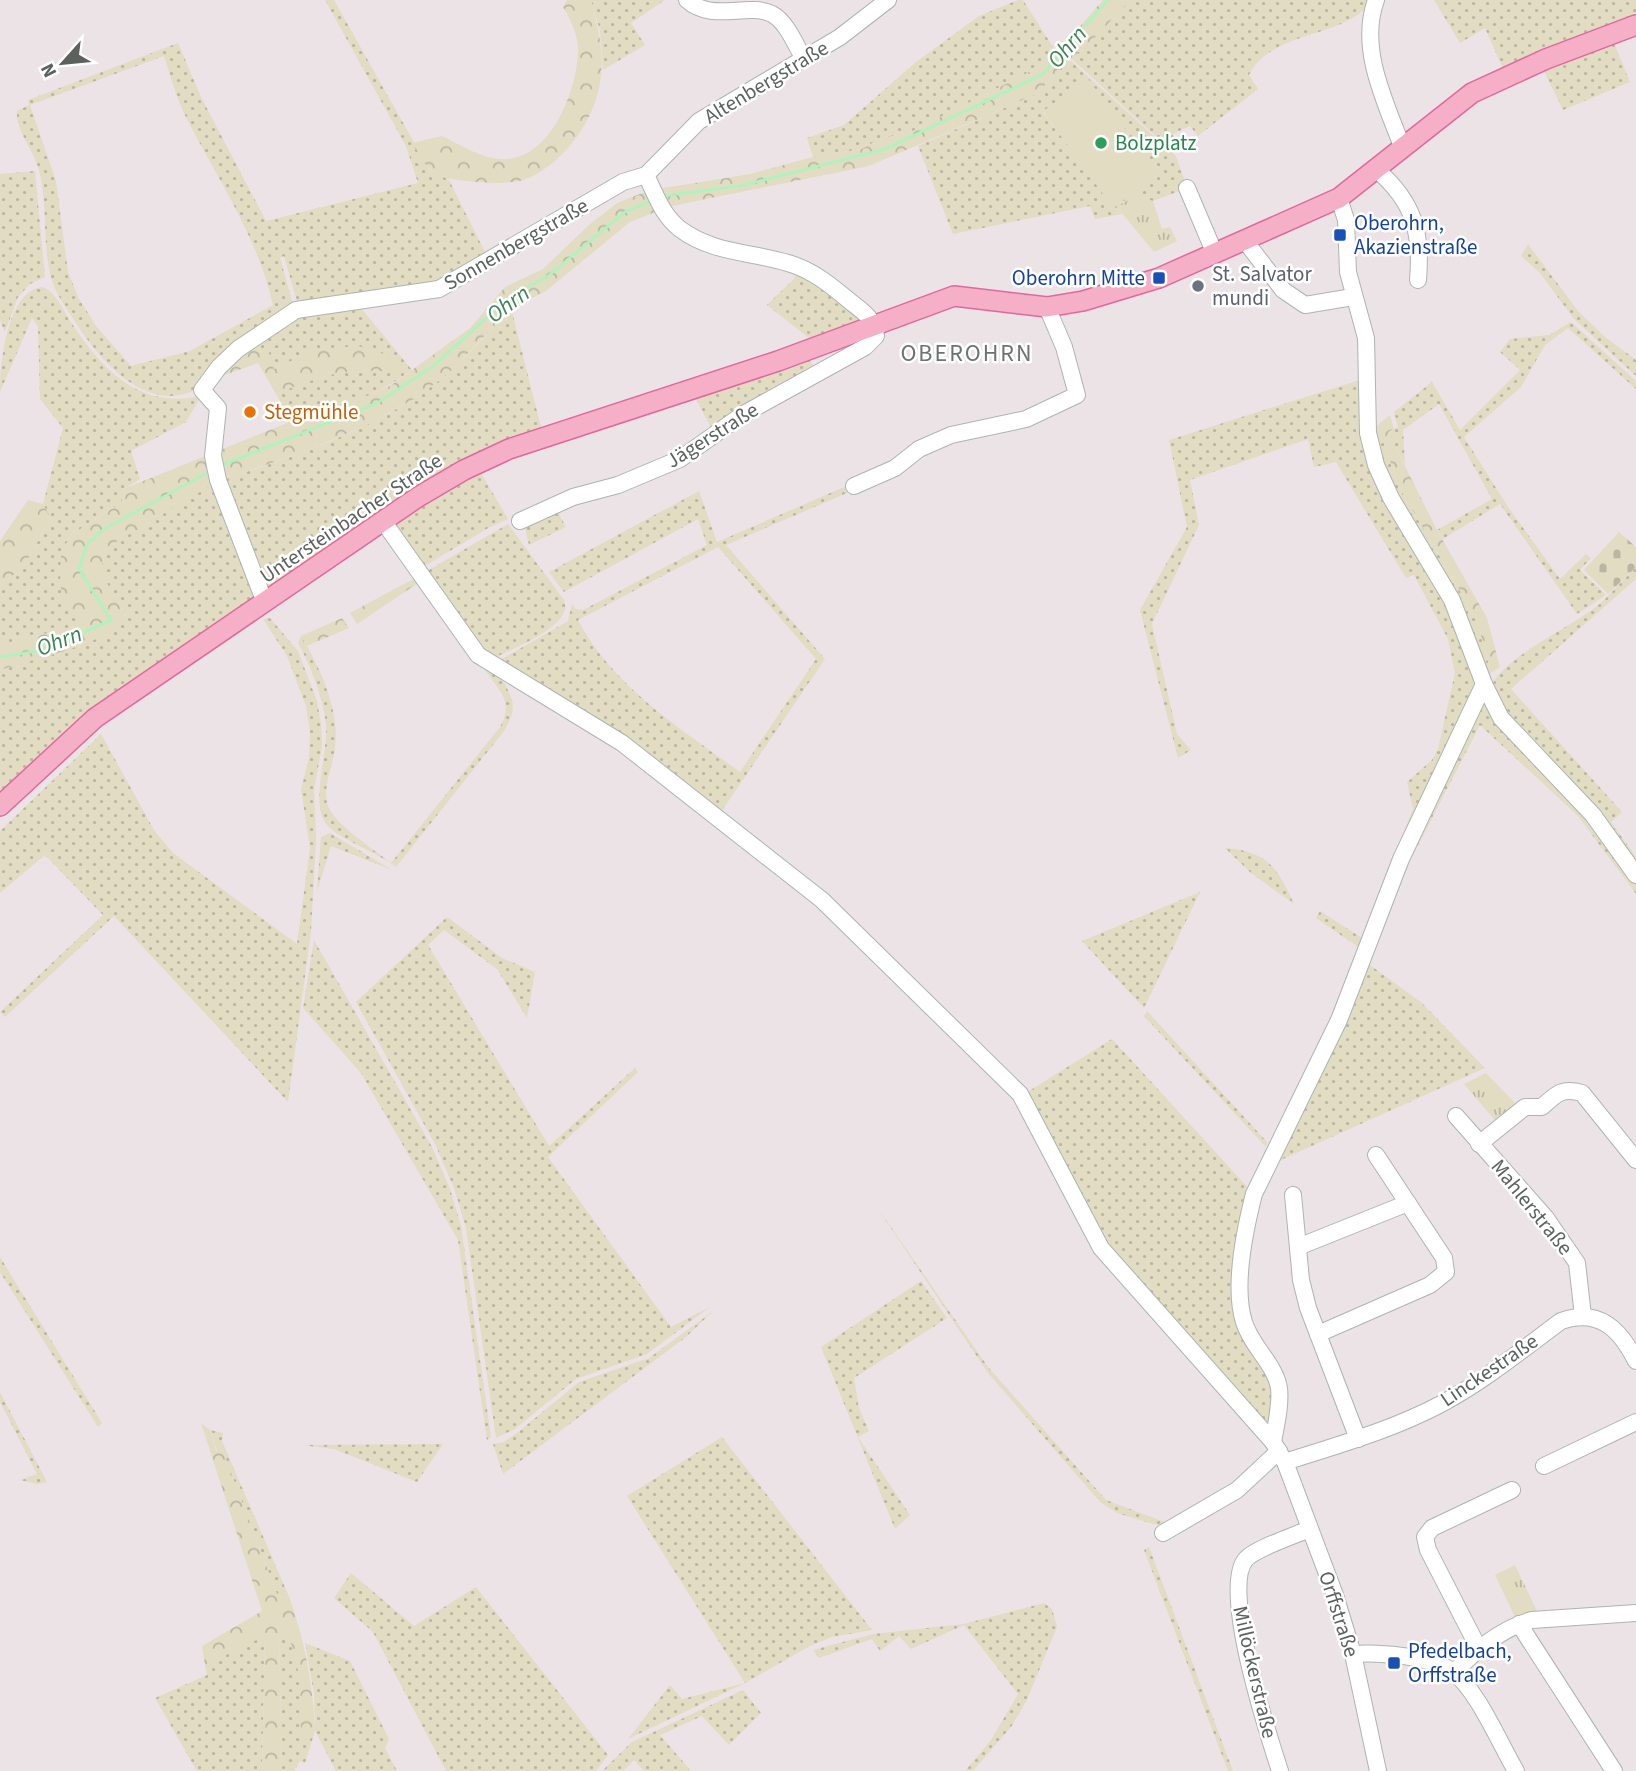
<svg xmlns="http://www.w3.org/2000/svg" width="1636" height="1771" font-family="'Source Sans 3',sans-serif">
<defs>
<pattern id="grass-dots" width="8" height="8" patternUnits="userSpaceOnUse" patternTransform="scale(1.75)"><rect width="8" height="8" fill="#e1dcc2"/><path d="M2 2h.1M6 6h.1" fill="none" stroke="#b9b6a1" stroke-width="1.8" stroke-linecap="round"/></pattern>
<pattern id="forest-crowns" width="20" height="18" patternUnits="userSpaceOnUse" patternTransform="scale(1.75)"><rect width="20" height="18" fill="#e1dcc2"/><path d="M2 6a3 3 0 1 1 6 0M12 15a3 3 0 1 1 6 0" fill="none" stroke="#b9b6a1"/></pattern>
<pattern id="cemetery-stones" width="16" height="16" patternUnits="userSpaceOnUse" patternTransform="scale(1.75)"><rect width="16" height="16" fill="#e1dcc2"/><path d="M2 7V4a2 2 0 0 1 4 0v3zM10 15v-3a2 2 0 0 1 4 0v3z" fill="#b9b6a1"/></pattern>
<pattern id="park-tufts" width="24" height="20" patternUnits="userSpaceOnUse" patternTransform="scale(1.75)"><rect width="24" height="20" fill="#e1dcc2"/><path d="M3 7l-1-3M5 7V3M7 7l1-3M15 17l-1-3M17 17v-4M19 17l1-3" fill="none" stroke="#b9b6a1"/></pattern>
</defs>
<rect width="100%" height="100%" fill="#ece3e7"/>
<g fill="url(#grass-dots)" fill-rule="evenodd">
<path d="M 325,0 L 334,0 L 429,169 L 449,180 L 488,258 L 437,287 L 298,305 L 284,256 L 280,258 L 293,304 L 198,389 C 145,416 98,358 74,320 C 65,306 55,293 51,277 C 42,243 48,204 39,170 C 34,151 15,129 17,111 L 29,105 L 28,100 L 178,43 L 201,97 L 266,221 L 418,183 L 406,146 ZM 164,56 C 171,77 177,101 188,121 C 219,181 258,238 273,305 L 190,351 L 131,366 L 96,326 L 78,297 L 68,272 L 56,181 L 30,105 Z"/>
<path d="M 591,0 L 665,0 L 631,23 L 645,45 L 603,70 L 600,31 Z"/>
<path d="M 1018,0 L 1023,0 L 1055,50 L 1037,68 L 907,134 L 883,137 L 862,149 L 813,157 L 807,138 L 844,125 L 916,62 L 979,16 Z"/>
<path d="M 1131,0 L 1371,0 C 1351,38 1271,29 1249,75 L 1258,89 L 1198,136 L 1190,126 L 1173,134 L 1174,153 L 1073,60 Z"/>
<path d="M 1434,0 L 1636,0 L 1636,21 L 1504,71 L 1485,28 L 1460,43 Z"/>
<path d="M 1614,43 L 1630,82 L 1563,110 L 1542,67 Z"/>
<path d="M 1071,61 L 1176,156 L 1187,188 L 1153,201 L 1135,197 L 1116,206 L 1122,214 L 1095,219 L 1090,206 L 953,234 L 918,146 L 1034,95 ZM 1088,79 L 1158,175 L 1114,207 L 1043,112 Z"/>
<path d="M 35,171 L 45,277 L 30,284 L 18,297 L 5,332 L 0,321 L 0,174 Z"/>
<path d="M 1528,244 L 1578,311 L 1605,337 L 1636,360 L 1636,376 L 1574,319 L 1540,273 L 1521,256 Z"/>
<path d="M 801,272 L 862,320 L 825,332 L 814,342 L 767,305 Z"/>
<path d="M 43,287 C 56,293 63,309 70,321 C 101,368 138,410 201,396 L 186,422 L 131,451 L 140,479 L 126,488 L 121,503 L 71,535 L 61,553 L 64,604 L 79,619 L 72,627 L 0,645 L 0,584 L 22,569 L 51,518 L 43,504 L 63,428 L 40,399 L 38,326 L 32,318 L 0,392 C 0,363 7,290 43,287 Z"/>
<path d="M 356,302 L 412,370 C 376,396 336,412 292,421 L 276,394 C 314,378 350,365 391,373 L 380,352 C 337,341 313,350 274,369 L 240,352 L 286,318 Z"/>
<path d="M 511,308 L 542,431 L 267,592 L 222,480 C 289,458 358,435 418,396 C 454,373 482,339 511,308 Z"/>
<path d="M 1571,322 L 1636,381 L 1636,389 L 1568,328 L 1545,345 L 1521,387 L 1464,437 L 1508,507 L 1560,579 L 1586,554 L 1591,558 L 1580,570 L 1606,595 L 1577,614 L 1500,504 L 1443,539 L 1437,530 L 1492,499 L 1439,404 L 1403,430 L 1405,465 L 1388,432 L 1398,427 L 1394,412 L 1432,382 L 1460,430 L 1520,370 L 1500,352 L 1510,339 L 1549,335 Z"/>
<path d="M 808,358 L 813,365 L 811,369 L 712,430 L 692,391 Z"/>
<path d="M 1363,379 L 1365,433 L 1447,600 L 1477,678 L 1475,690 L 1364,946 L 1358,947 L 1316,918 L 1320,911 L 1362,938 L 1413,809 L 1407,782 L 1432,760 L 1438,749 L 1455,673 L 1448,639 L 1414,575 L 1406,578 L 1336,462 L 1314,467 L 1308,439 L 1190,480 L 1199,525 L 1152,624 L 1177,734 L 1191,750 L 1178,758 L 1140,610 L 1187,527 L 1169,440 Z"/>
<path d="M 1378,425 L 1398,485 L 1477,620 L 1491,673 L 1484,676 L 1381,465 L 1372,429 Z"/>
<path d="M 478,468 L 508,519 L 490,527 L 423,567 L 392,529 L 393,520 Z"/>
<path d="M 865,478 L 868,484 L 726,545 L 825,659 L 721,812 L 827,894 L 1026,1088 L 1019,1089 L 823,898 L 500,660 L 568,621 L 572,604 L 576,609 L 583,610 L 707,545 L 698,519 L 564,592 L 549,572 L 699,491 L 717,542 ZM 718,547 L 816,659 L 740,772 C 681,729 612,686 578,620 Z"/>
<path d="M 218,480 L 255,592 L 253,603 L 0,800 L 0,670 L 90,641 L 126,616 L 100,572 L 106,548 Z"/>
<path d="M 556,509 L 566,527 L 529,545 L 524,524 Z"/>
<path d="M 508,524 L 564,600 C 575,626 511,649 492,659 L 486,658 L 427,571 Z"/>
<path d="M 1636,567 L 1636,579 L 1511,689 L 1622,812 L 1611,822 L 1636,857 L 1636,868 L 1504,714 L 1490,689 C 1502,655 1580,625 1606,598 C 1615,589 1626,577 1636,567 Z"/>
<path d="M 270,618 L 298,651 L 317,701 L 321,724 L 322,747 L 314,789 L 316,839 L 311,932 L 288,1102 L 114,916 L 5,1017 L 0,1012 L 103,915 L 45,855 L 0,893 L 0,831 L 101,734 L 154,830 L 173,853 L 297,944 L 310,848 L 301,789 L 309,758 L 310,732 L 306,706 L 287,656 L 263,619 Z"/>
<path d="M 301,636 C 320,667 340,711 335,747 C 333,766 322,787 328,806 C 334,824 375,850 391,863 L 500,727 C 514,701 500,692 485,670 L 498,672 C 512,698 520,704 504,731 L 396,867 C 379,853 339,839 327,825 C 309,805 329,750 326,724 C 323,698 311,666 298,643 Z"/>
<path d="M 1483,701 L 1588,816 L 1636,881 L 1636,894 L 1578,816 L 1480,725 L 1409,863 L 1372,957 L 1370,949 L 1404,859 Z"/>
<path d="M 330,833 L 392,870 L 331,846 L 317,892 L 321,837 Z"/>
<path d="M 1225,848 C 1267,851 1277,867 1294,904 L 1251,873 Z"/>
<path d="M 1200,892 L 1144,1008 L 1082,941 Z"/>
<path d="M 447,917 L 502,958 L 535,972 L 527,1018 L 497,969 L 444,930 L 428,945 L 549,1146 L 635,1068 L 638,1072 L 548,1157 L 671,1327 L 710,1307 L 647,1354 L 576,1379 L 515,1429 L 496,1438 L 466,1228 L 454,1188 L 435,1144 L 356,1002 Z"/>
<path d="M 314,940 L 432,1147 L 450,1189 L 461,1226 L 491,1437 L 487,1440 L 458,1240 L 361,1073 L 303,1008 Z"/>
<path d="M 1370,965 L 1422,1003 L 1485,1068 L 1283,1159 L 1266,1173 L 1366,966 Z"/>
<path d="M 1147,1011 L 1268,1143 L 1265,1146 L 1144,1016 Z"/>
<path d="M 1112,1039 L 1251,1191 L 1237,1301 L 1274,1389 L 1272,1432 L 1115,1263 L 1026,1093 Z"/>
<path d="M 870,1197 L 988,1367 L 1106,1500 L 1170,1524 L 1163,1527 L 1117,1513 L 1100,1502 L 988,1373 Z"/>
<path d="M 0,1257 L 102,1423 L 98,1427 L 0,1272 Z"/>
<path d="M 921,1281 L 947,1318 L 854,1378 L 859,1408 L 869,1431 L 858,1437 L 910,1515 L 895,1529 L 821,1347 Z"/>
<path d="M 712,1312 L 686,1337 L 503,1474 L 493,1444 L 504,1442 L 517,1433 L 579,1382 L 649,1358 Z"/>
<path d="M 0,1392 L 47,1482 L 38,1484 L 20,1480 L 37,1474 L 0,1402 Z"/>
<path d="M 210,1430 L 223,1433 L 222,1441 L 290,1599 L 278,1597 L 222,1449 L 217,1451 Z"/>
<path d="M 722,1437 L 872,1630 L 832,1637 L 810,1646 L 745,1683 L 628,1739 L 670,1685 L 682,1699 L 745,1683 L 627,1496 Z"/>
<path d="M 443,1444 L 417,1482 L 334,1449 L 301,1445 Z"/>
<path d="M 1149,1547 L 1233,1771 L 1228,1771 L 1144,1550 Z"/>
<path d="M 351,1573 L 414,1626 L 476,1587 L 608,1755 L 596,1771 L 446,1771 L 373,1632 L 334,1598 Z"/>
<path d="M 1044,1603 L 1052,1609 L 1057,1627 L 1026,1702 L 1011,1727 L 973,1771 L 965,1771 L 991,1740 L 1018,1694 L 964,1625 L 911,1649 L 899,1636 L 880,1651 L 872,1639 L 819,1658 L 813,1650 L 873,1634 L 964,1624 Z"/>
<path d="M 285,1631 C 303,1661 300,1701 302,1735 L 315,1730 L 314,1694 L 305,1643 L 350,1661 L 389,1739 L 385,1748 L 397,1771 L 336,1771 L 315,1731 L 305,1763 L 300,1761 L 294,1771 L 282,1771 L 279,1634 Z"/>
<path d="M 265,1635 L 262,1771 L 197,1771 L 155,1698 L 207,1675 L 205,1665 Z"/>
<path d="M 743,1690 L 761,1713 L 729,1745 L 702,1716 L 660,1735 L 691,1771 L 644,1771 L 634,1760 L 623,1771 L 602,1771 L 632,1742 Z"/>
</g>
<g fill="url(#forest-crowns)">
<path d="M 567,0 L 591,0 C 600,33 607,66 596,99 C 586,132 556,169 523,180 C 509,184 490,183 475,182 C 460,180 443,180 430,169 C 423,163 417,151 412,143 L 442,136 C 461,145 482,159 503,159 C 551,161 579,87 578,47 C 577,33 570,18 563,7 Z"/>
<path d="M 1103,0 L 1131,0 L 1073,60 L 1060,49 Z"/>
<path d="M 1055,50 L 1070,62 L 1034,95 L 869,166 L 667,207 L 658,189 L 750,174 L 813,157 L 862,149 L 883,137 L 907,134 L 1037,68 Z"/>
<path d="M 650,190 L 658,211 L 630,222 L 546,291 L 511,308 L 453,369 L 419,396 L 369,424 L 306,451 L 217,482 L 106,548 L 101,572 L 126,617 C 115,642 27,661 0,670 L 0,645 L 72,627 L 78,619 L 64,604 L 60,584 L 61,553 L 71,535 L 121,503 L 126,488 L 292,421 L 322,415 L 390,386 L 470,328 L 505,287 L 543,269 L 590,224 L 617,203 Z"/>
<path d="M 358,346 L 380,352 L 398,363 L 398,368 L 391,373 C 350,365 314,378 276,394 L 258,363 L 209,381 L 240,352 L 268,349 L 274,369 L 317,349 Z"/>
<path d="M 1390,415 L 1394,429 L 1388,432 L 1437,530 L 1487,618 L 1500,667 L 1491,673 L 1477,620 L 1398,485 L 1378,425 Z"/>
<path d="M 28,500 L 43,504 L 51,518 L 22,569 L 0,584 L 0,541 Z"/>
<path d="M 417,577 L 421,581 L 357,624 L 350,613 Z"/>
<path d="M 342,618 L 349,628 L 307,646 L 301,636 Z"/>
<path d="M 201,1423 L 210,1430 L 216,1451 L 222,1449 L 278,1597 L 290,1599 C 305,1643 313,1684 315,1730 L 301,1736 C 300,1701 303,1662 285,1631 L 279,1634 L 282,1771 L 262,1771 L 265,1636 L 205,1665 L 202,1646 L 262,1611 Z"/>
</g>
<path fill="url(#cemetery-stones)" d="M 1619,532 L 1636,547 L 1636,567 L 1608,594 L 1584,570 Z"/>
<g fill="url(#park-tufts)">
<path d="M 1135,197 L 1153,201 L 1162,229 L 1170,227 L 1177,241 L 1154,252 L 1116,206 Z"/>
<path d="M 1486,1073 L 1518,1106 L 1499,1125 L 1464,1084 Z"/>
<path d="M 1515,1565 L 1538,1613 L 1515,1617 L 1495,1575 Z"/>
</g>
<path fill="#e1dcc2" d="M 1088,79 L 1158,175 L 1113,208 L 1043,111 Z"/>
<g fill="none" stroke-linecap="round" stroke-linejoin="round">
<g stroke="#aaf5be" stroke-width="2.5">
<path d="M 663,196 L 740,186 L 885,149 L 1043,74 L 1108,0"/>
<path d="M 220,466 L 377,403 L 432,367 L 510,297 L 548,276 L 625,212 L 651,201"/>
<path d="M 0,657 L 44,650 L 111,620 L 79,569 L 87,544 L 104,529 L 211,471"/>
</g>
<defs>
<g id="minor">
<path d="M 687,0 C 713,23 747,2 772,14 C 787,22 796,46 804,59"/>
<path d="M 1376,0 C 1358,49 1386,103 1403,149"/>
<path d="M 1377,170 C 1414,202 1422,232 1418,280"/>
<path d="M 1187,188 L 1215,254"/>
<path d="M 1339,198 L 1346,220 L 1348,272 L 1366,338 L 1368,433 L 1376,465 L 1391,498 L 1452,600 L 1484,684 L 1501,718 L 1593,815 L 1636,875"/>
<path d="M 1245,241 L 1283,290 L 1305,305 L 1353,297"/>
<path d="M 854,486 L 895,468 L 919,449 L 951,435 L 1026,419 L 1077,395 L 1064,347 L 1047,307"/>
<path d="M 383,521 L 478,655 L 622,743 L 822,900 L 1020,1094 L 1101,1248 L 1273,1442 L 1285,1462 L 1335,1595 L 1353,1654 L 1378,1771"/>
<path d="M 520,521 L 573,497 L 618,485 L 680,459 L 742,415 L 865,347 L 876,336 C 875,320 864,312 852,303 C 833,287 813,270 788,263 C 751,252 712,253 680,229 C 662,215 656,195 646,175"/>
<path d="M 265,603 L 218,480 L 213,456 L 218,408 L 202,390 L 219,367 L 238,349 L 296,310 L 439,289 L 623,182 L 646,175 L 699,121 L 840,37 L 888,0"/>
<path d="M 1456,1116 L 1546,1218 L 1577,1263 L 1583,1316"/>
<path d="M 1479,1144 L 1525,1107 L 1542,1107 C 1556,1094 1562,1087 1582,1093 L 1636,1160"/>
<path d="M 1293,1195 L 1301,1280 L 1308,1308 L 1358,1439"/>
<path d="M 1298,1247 L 1408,1203"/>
<path d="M 1318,1334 L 1430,1285 L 1446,1272 L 1444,1258 L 1376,1155"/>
<path d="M 1273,1442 C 1276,1425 1281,1405 1279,1388 C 1275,1364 1251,1346 1244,1322 C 1233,1287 1245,1229 1254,1194 L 1339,1020 L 1401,859 L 1484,684"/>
<path d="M 1285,1462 C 1338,1445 1392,1430 1441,1404 C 1484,1381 1522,1350 1561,1321 C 1599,1308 1620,1329 1636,1361"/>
<path d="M 1544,1466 L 1636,1422"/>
<path d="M 1163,1533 L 1237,1490 L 1279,1451"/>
<path d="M 1519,1624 L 1614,1771"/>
<path d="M 1479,1649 L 1428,1550 L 1425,1537 L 1432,1528 L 1512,1490"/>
<path d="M 1353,1654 C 1378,1652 1431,1656 1452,1671 C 1477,1689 1500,1744 1516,1771"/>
<path d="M 1454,1672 C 1478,1649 1500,1629 1532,1620 L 1636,1613"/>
<path d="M 1280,1771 C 1268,1734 1220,1587 1246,1559 C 1256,1548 1294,1536 1309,1529"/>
</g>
<path id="major" d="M 0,806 L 95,718 L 418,497 L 464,470 L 509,449 L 778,361 L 954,296 L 1047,307 L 1083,301 L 1159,278 L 1339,198 L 1472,93 L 1546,59 L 1636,25"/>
</defs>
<use href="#minor" stroke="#aeb4b1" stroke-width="18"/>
<use href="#major" stroke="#e1689e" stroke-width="22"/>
<use href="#minor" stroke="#fff" stroke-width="16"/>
<use href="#major" stroke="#f5afc6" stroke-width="19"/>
</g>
<circle fill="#2e9e5b" stroke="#fff" stroke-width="2.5" cx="1101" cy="143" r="7"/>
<g fill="#1a4fb4" stroke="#fff" stroke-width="2.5">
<rect x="1333" y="228" width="14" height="14" rx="3.5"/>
<rect x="1152" y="271" width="14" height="14" rx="3.5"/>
<rect x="1387" y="1656" width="14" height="14" rx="3.5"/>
</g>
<circle fill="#6b7280" stroke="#fff" stroke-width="2.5" cx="1198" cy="286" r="7"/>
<circle fill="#e8710a" stroke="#fff" stroke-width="2.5" cx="250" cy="412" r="7"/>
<g text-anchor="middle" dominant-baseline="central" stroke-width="5" stroke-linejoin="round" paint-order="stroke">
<g font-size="21" fill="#5b625e" stroke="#fff">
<text transform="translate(766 82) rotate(-31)">Altenbergstraße</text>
<text transform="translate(516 244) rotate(-30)">Sonnenbergstraße</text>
<text transform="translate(712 435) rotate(-32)">Jägerstraße</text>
<text transform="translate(351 518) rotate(-34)">Untersteinbacher Straße</text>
<text transform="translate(1532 1207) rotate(51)">Mahlerstraße</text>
<text transform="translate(1489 1370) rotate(-34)">Linckestraße</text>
<text transform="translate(1339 1614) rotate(72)">Orffstraße</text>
<text transform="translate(1255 1672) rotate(77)">Millöckerstraße</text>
</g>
<g font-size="21" fill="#27864d" stroke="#fff" text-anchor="start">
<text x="1115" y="143">Bolzplatz</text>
</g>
<g font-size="21" fill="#164399" stroke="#fff" text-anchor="start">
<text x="1354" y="223">Oberohrn,<tspan x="1354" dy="24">Akazienstraße</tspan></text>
<text x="1145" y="278" text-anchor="end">Oberohrn Mitte</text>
<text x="1408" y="1651">Pfedelbach,<tspan x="1408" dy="24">Orffstraße</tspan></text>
</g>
<g font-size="21" fill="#5b616d" stroke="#fff" text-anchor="start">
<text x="1212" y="274">St. Salvator<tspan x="1212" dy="24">mundi</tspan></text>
</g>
<g font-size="21" fill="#c56008" stroke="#fff" text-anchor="start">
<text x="264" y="412">Stegmühle</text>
</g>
<g font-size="23" font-style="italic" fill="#3d8456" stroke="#fff">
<text transform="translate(1067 47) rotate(-49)">Ohrn</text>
<text transform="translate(508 304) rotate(-36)">Ohrn</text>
<text transform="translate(59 641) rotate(-21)">Ohrn</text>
</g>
<g font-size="24" letter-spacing="2" fill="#6c746f" stroke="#fff">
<text x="967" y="353">OBEROHRN</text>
</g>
</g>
<g transform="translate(63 63) rotate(243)" stroke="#ffffff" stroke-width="5" paint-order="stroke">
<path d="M0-5L12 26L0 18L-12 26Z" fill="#5b625e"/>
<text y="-10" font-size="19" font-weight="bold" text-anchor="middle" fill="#5b625e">N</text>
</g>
</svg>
